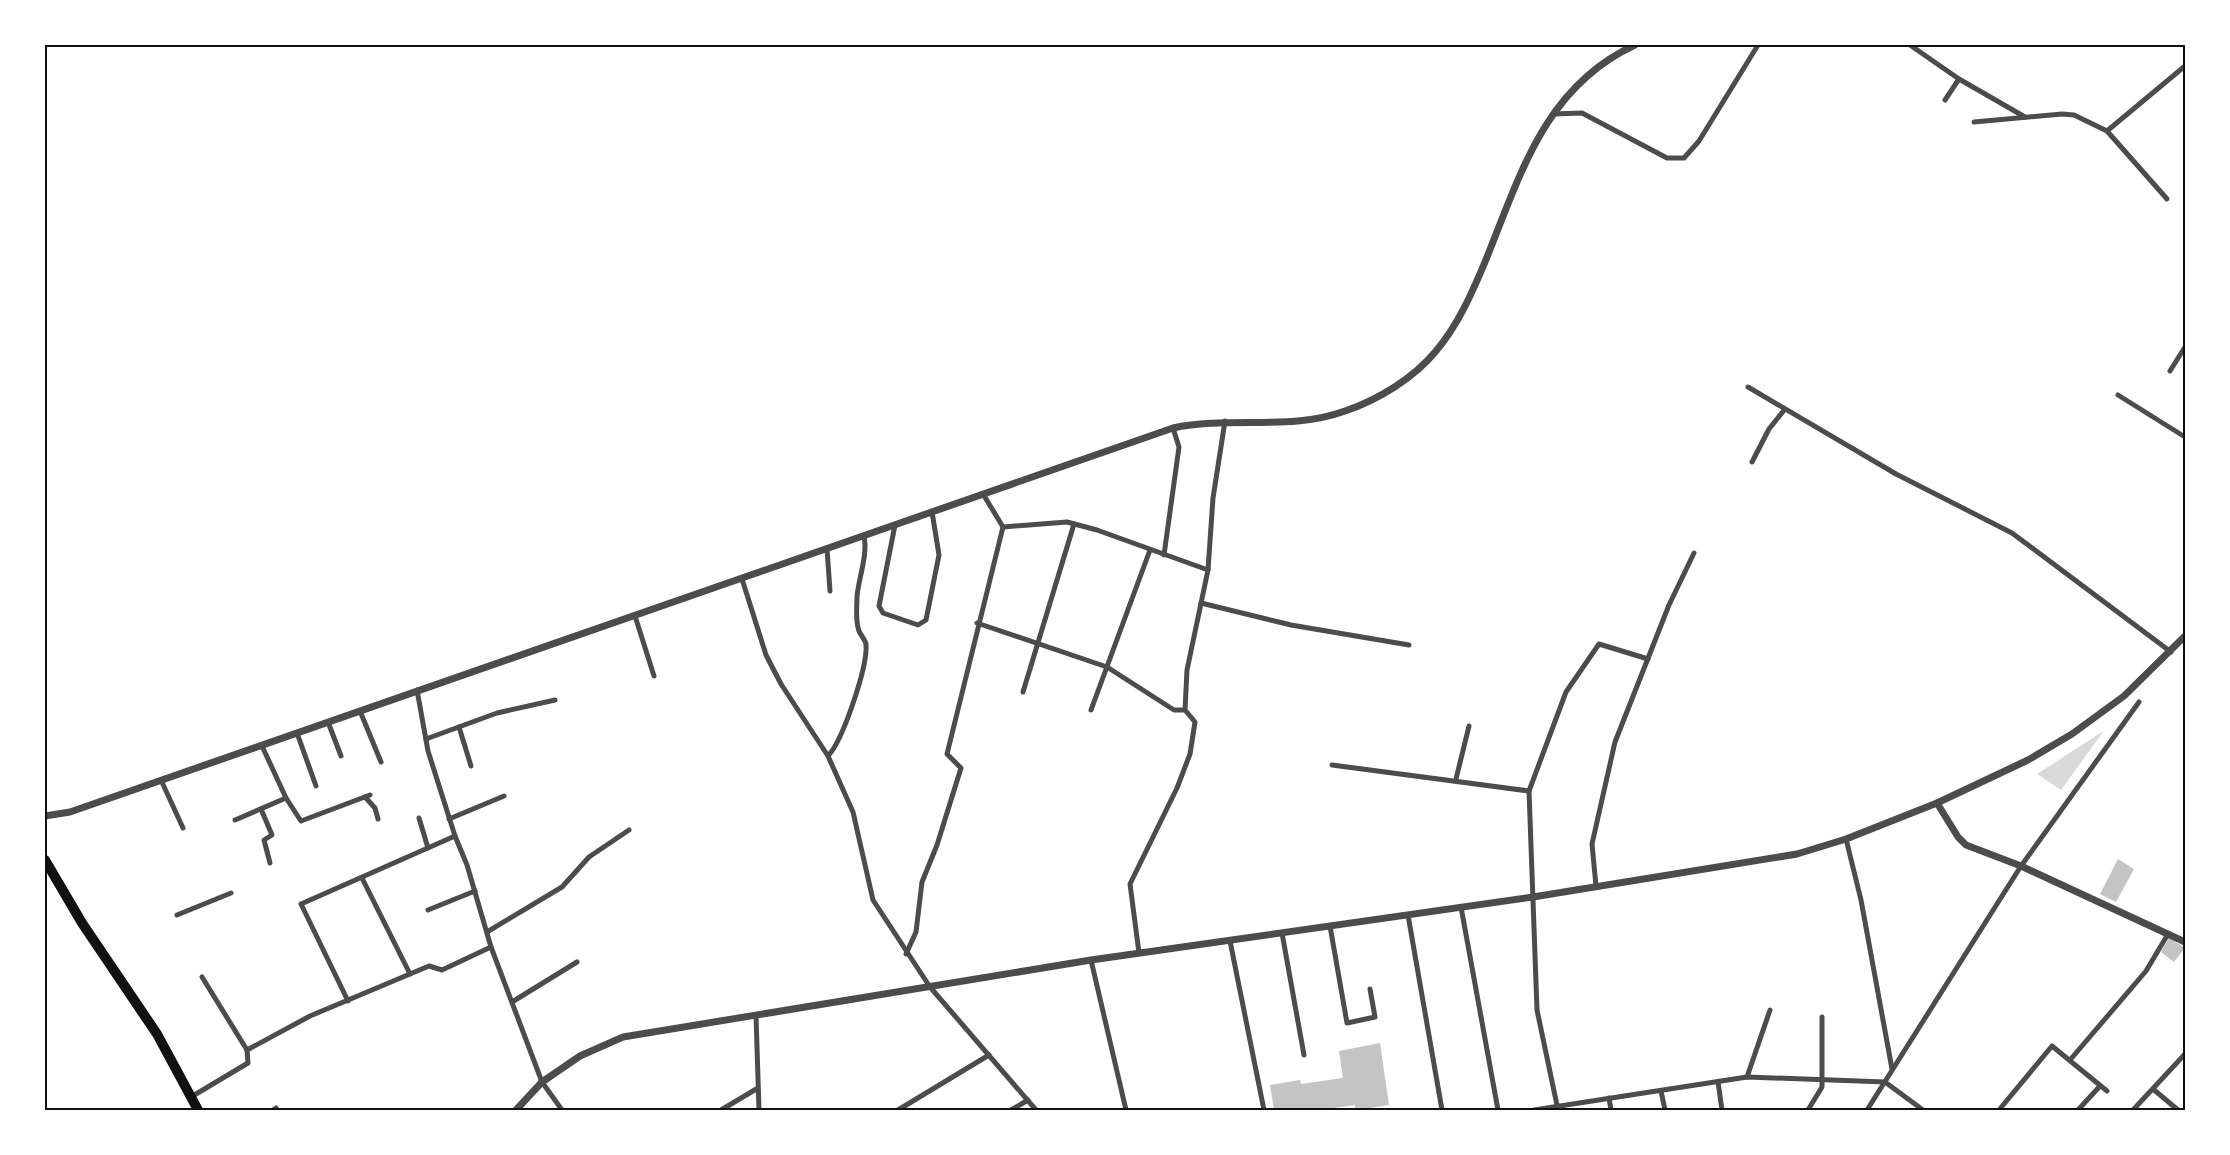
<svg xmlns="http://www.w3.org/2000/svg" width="2230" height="1155" font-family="'Titillium Web',sans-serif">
<rect width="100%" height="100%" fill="#fff"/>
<path fill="#d9d9d9" d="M 2102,732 L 2103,732 L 2061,790 L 2037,774 Z"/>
<g fill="#c4c4c4">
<path d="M 2118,859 L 2134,869 L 2116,902 L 2100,894 Z"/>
<path d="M 2169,938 L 2185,948 L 2174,962 L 2161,952 Z"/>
<path d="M 1380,1043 L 1389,1105 L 1358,1110 L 1355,1110 L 1355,1105 L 1320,1110 L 1274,1110 L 1270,1085 L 1300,1080 L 1301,1084 L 1343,1078 L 1339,1051 Z"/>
</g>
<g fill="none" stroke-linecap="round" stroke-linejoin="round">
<g stroke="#4c4c4c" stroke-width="5">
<path d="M 1910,45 L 1959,79 L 2025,117"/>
<path d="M 1945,100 L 1959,79"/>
<path d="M 1553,114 L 1582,113 L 1667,158 L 1684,158 L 1699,141 L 1758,45"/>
<path d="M 1974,122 L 2062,114 L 2074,115 L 2107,131 L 2185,66"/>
<path d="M 2107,131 L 2167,199"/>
<path d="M 2170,371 L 2185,347"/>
<path d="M 1748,387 L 1896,474 L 2012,533 L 2171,652"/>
<path d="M 2118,395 L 2185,437"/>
<path d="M 1752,462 L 1769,429 L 1785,409"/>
<path d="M 895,525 L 879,606 L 883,613 L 918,625 L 926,620 L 939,555 L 932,512"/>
<path d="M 1003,527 L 1067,522 L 1097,530 L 1208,570"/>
<path d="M 827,549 L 830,591"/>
<path d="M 1164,555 L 1179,447 L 1173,428"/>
<path d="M 742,579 L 766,655 L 781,684 L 828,756 L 853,812 L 873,900 L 930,987 L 1036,1110"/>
<path d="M 1201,603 L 1291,625 L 1409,645"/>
<path d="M 635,616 L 654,676"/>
<path d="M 977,623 L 1107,667 L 1174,710 L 1185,710"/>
<path d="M 417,690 L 428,751 L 455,836 L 467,865 L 491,947 L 542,1082 L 562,1110"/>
<path d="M 1023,692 L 1074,524"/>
<path d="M 1091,710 L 1150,550"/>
<path d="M 360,711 L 381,762"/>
<path d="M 328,722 L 341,756"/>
<path d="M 459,727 L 471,766"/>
<path d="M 297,733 L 316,786"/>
<path d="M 426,739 L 497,713 L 555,700"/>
<path d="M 262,746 L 286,798 L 301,821 L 370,795"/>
<path d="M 828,756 C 843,740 868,666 866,644 C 865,639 861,636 859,631 C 855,621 857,607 857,596 C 859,577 868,554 864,536"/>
<path d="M 1332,765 L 1529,791"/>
<path d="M 1456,779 L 1469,726"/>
<path d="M 161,780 L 183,828"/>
<path d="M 365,797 L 375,808 L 378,819"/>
<path d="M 261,809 L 272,835 L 264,840 L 270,863"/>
<path d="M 419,818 L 428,848"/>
<path d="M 449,819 L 504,796"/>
<path d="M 235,820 L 286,798"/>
<path d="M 1846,839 L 1861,900 L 1892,1069"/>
<path d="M 362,878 L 410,974"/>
<path d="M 1596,886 L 1592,844 L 1615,742 L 1669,605 L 1694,553"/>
<path d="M 1461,907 L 1498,1110"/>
<path d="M 428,910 L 475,891"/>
<path d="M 177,915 L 231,893"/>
<path d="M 1408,915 L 1442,1110"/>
<path d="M 1330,926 L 1347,1023 L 1375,1017 L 1370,989"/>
<path d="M 487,932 L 562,887 L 589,857 L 629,830"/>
<path d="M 1282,933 L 1304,1055"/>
<path d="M 1230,941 L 1264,1110"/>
<path d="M 1139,953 L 1130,884 L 1177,788 L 1190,754 L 1195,722 L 1185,710 L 1187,670 L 1208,570 L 1213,498 L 1225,421"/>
<path d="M 906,954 L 916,932 L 922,882 L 937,845 L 961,768 L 947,754 L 1003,527 L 983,494"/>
<path d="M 1091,960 L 1126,1110"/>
<path d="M 202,977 L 247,1050"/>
<path d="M 348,1001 L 301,904 L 455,836"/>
<path d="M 512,1002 L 577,962"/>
<path d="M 756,1015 L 759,1110"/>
<path d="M 2070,1060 L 2146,971 L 2168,934"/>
<path d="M 1747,1077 L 1770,1010"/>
<path d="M 1718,1082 L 1722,1110"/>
<path d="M 2153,1089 L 2178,1110"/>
<path d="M 1661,1091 L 1665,1110"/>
<path d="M 191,1097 L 248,1063 L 247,1050 L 310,1016 L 429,966 L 442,970 L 491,947"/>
<path d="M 1609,1098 L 1611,1110"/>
<path d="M 273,1110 L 276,1108"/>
<path d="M 721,1110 L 758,1088"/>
<path d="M 898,1110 L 989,1055"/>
<path d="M 1011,1110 L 1028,1100"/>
<path d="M 1534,1110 L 1747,1077 L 1885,1082 L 1923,1110"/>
<path d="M 1558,1110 L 1537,1010 L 1529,791 L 1566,692 L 1599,644 L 1648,659"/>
<path d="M 1808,1110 L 1822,1087 L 1822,1017"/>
<path d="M 1867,1110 L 2021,866 L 2139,702"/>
<path d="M 1999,1110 L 2052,1046 L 2107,1091"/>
<path d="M 2078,1110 L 2100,1086"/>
<path d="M 2133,1110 L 2185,1054"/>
</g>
<g stroke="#4c4c4c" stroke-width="7">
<path d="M 1937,803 L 1958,837 L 1966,845 L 2021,866 L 2185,942"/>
<path d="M 45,816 L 70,812 L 1173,428 C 1230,416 1291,431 1345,411 C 1378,400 1414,378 1436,351 C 1458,325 1472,293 1485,262 C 1520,176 1544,87 1635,45"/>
<path d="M 516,1110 L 542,1082 L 580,1056 L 623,1037 L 1091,960 L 1533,897 L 1797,854 L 1846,839 L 1937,803 L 2028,760 L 2072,734 L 2124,696 L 2185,636"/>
</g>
<path stroke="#111" stroke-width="10" d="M 45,860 L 82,923 L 157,1034 L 198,1110"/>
</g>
<rect width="2230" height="1155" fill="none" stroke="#ffffff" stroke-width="92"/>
<rect x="46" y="46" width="2138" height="1063" fill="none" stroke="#111" stroke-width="2"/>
</svg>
